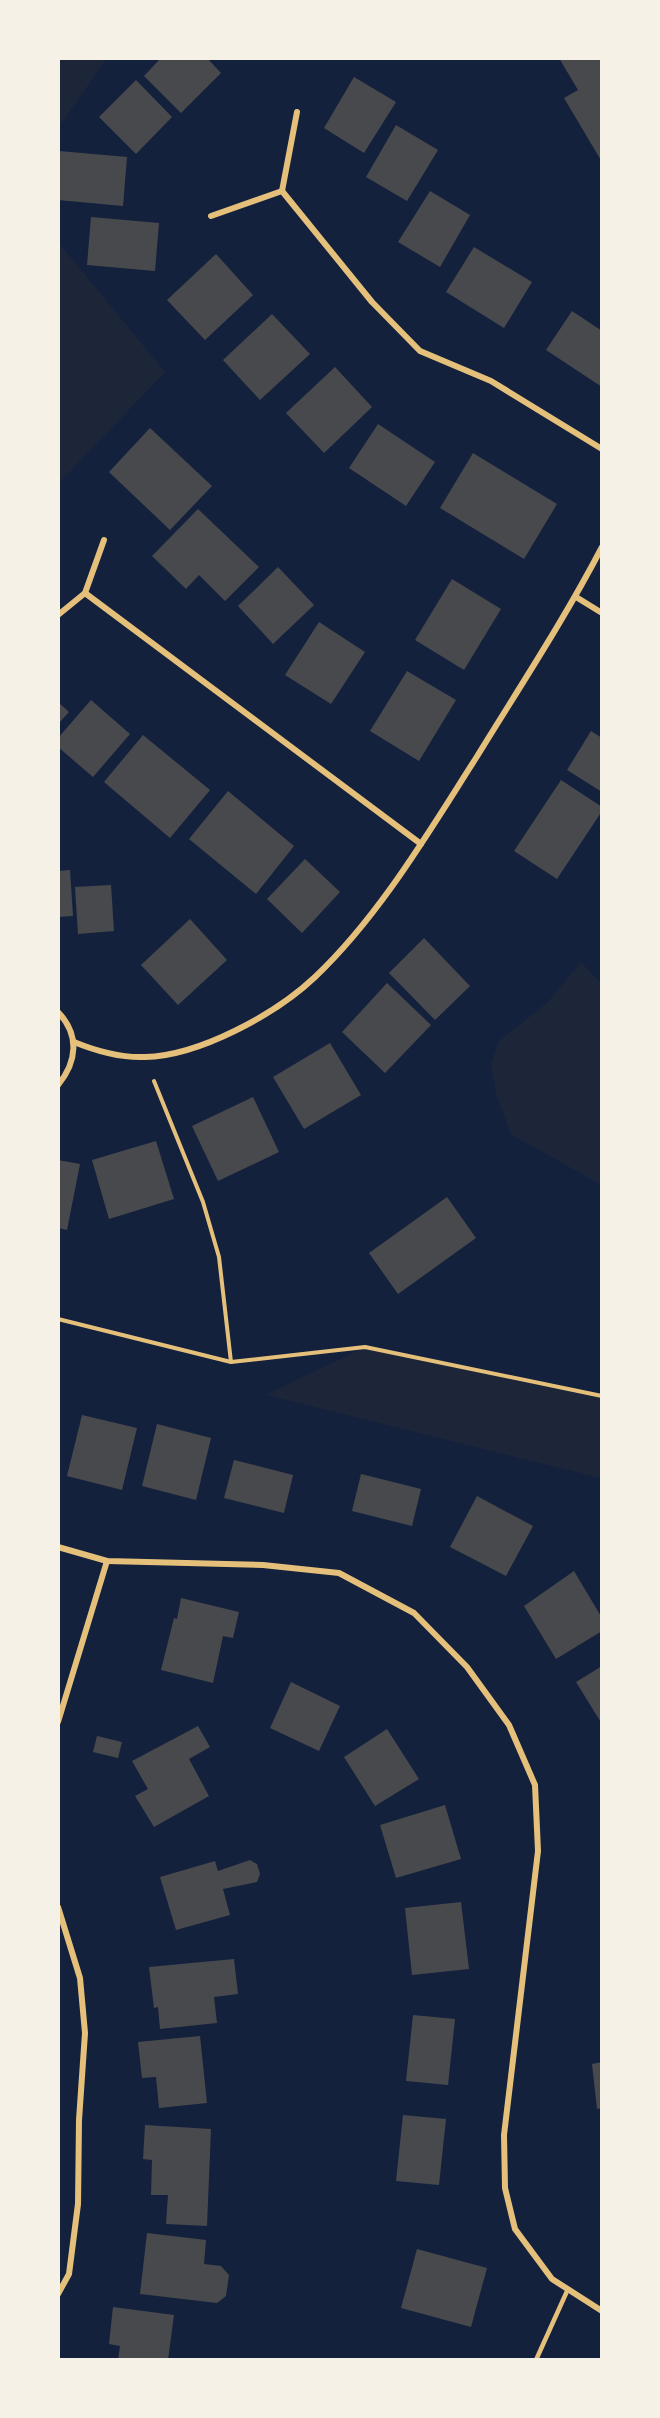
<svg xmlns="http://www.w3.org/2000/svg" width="660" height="2418" font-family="'Exo 2',sans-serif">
<rect width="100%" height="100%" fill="#14213d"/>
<g fill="#1d2539">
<path d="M 59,58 L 106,59 L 59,127 L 58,59 Z"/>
<path d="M 58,242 L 165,372 L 59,483 L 58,483 Z"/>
<path d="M 581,962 L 601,983 L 601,1185 L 511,1134 L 497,1096 L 491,1065 L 499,1041 L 548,1002 Z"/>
<path d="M 365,1347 L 601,1396 L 601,1478 L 266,1395 Z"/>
</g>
<g fill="#48494c">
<path d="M 161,58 L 207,58 L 221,73 L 181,113 L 144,76 Z"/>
<path d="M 559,58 L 602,58 L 602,162 L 564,98 L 578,90 Z"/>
<path d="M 354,77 L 396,102 L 364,153 L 324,128 Z"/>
<path d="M 136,80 L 172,117 L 136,154 L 99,117 Z"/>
<path d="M 396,125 L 438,150 L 407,201 L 366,177 Z"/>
<path d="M 59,151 L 127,157 L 123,206 L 58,200 Z"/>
<path d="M 430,191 L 470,215 L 440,267 L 398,242 Z"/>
<path d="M 91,217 L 159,223 L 155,271 L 87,265 Z"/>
<path d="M 474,247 L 532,282 L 504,328 L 446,292 Z"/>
<path d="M 216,254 L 253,295 L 205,340 L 167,300 Z"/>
<path d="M 572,311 L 602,331 L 602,387 L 546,350 Z"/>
<path d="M 272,314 L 310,354 L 260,400 L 223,360 Z"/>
<path d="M 335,367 L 372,407 L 324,453 L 286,413 Z"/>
<path d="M 378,424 L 435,462 L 406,506 L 349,468 Z"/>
<path d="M 150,428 L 212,486 L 170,530 L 109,472 Z"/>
<path d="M 473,453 L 557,504 L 524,559 L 440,508 Z"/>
<path d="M 198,509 L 259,567 L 225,601 L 199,575 L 186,589 L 152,556 Z"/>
<path d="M 278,567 L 314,605 L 273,644 L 238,606 Z"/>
<path d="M 452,579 L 501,609 L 464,670 L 415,640 Z"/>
<path d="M 319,622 L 365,652 L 331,704 L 285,675 Z"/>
<path d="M 407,671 L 456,700 L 419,761 L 370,731 Z"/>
<path d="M 91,700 L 130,734 L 93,777 L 58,747 L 58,738 Z"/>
<path d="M 58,702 L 69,712 L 58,724 Z"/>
<path d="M 591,731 L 602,738 L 602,792 L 567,770 Z"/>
<path d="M 143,735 L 210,790 L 170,838 L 104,782 Z"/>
<path d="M 561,780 L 602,807 L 602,811 L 557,879 L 514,851 Z"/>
<path d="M 228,791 L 294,846 L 256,894 L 189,839 Z"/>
<path d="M 305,859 L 340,892 L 302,933 L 267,899 Z"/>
<path d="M 70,870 L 73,916 L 58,917 L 58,871 Z"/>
<path d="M 111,885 L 114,931 L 78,934 L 75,887 Z"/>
<path d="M 190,919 L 227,960 L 178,1005 L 141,965 Z"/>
<path d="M 424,938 L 470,986 L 435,1020 L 389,973 Z"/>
<path d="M 387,983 L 431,1025 L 385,1073 L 342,1032 Z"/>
<path d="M 330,1043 L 361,1095 L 304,1129 L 273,1077 Z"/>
<path d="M 253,1097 L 279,1152 L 218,1181 L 192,1126 Z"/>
<path d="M 156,1141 L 174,1199 L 109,1219 L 92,1160 Z"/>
<path d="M 58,1160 L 80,1164 L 67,1230 L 58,1228 Z"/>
<path d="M 447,1197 L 476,1238 L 398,1294 L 369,1253 Z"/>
<path d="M 82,1415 L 137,1428 L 122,1490 L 67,1476 Z"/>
<path d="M 157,1424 L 211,1438 L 196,1500 L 142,1486 Z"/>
<path d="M 234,1460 L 293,1475 L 284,1513 L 224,1498 Z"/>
<path d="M 361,1474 L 421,1489 L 412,1526 L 352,1511 Z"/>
<path d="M 477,1496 L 533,1526 L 506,1576 L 450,1547 Z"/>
<path d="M 574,1571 L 602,1618 L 602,1631 L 556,1659 L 524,1606 Z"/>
<path d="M 181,1598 L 239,1612 L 233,1638 L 223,1636 L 213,1683 L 161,1670 L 174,1618 L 177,1619 Z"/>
<path d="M 602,1666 L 602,1724 L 576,1682 Z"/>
<path d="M 291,1682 L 340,1706 L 319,1751 L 270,1728 Z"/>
<path d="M 198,1726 L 210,1747 L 189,1759 L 209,1796 L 154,1827 L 135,1796 L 148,1789 L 132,1761 Z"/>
<path d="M 387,1729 L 419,1779 L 375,1806 L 344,1757 Z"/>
<path d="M 97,1736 L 122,1742 L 118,1758 L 93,1752 Z"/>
<path d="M 445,1805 L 461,1859 L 396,1878 L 380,1825 Z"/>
<path d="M 250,1860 L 257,1864 L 260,1874 L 257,1882 L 223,1889 L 230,1915 L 176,1930 L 160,1877 L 215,1861 L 218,1871 Z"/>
<path d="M 461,1902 L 469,1969 L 412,1975 L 405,1908 Z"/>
<path d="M 234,1959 L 238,1994 L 214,1997 L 217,2023 L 160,2029 L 158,2007 L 154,2008 L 149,1967 Z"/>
<path d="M 413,2015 L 455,2019 L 448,2085 L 406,2081 Z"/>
<path d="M 200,2036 L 207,2103 L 159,2108 L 156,2077 L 142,2078 L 138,2042 Z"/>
<path d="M 602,2062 L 602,2108 L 597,2109 L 592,2064 Z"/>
<path d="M 403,2115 L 446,2119 L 439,2185 L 396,2181 Z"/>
<path d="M 145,2125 L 211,2129 L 207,2226 L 166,2224 L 168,2195 L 151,2195 L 152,2160 L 143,2159 Z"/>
<path d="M 147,2233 L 206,2240 L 204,2264 L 221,2266 L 229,2275 L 226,2296 L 217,2303 L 140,2294 Z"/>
<path d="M 417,2249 L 487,2268 L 471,2327 L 401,2308 Z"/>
<path d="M 113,2307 L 174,2315 L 168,2360 L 118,2360 L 120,2346 L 109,2344 Z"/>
</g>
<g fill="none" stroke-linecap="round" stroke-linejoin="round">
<g stroke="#e5c07b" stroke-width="4">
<path d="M 154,1081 L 203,1202 L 219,1257 L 231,1362"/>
<path d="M 58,1319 L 231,1362 L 365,1347 L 602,1396"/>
</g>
<path stroke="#e5c07b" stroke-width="4.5" d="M 536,2360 L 568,2289"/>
<g stroke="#e5c07b" stroke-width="6">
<path d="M 282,191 L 297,112"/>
<path d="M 211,216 L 282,191 L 372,302 L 420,351 L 491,381 L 602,449"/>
<path d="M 85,593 L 104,540"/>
<path d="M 576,597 L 602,613"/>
<path d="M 58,615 L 85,593 L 421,844"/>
<path d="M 58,1012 C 80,1035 77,1062 58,1085"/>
<path d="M 74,1042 C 96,1051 121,1058 145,1057 C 199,1056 276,1014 315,977 C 380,915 428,833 476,758 C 519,688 564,620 602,547"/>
<path d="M 58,1547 L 107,1561 L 263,1565 L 339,1573 L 414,1613 L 467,1667 L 509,1725 L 535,1785 L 538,1851 L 504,2135 L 505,2188 L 515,2229 L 552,2279 L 602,2311"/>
<path d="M 58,1722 L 107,1561"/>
<path d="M 58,1907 L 80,1978 L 85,2033 L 79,2120 L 78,2204 L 69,2274 L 58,2294"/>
</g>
</g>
<rect width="660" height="2418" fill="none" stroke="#f6f1e7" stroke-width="120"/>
</svg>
